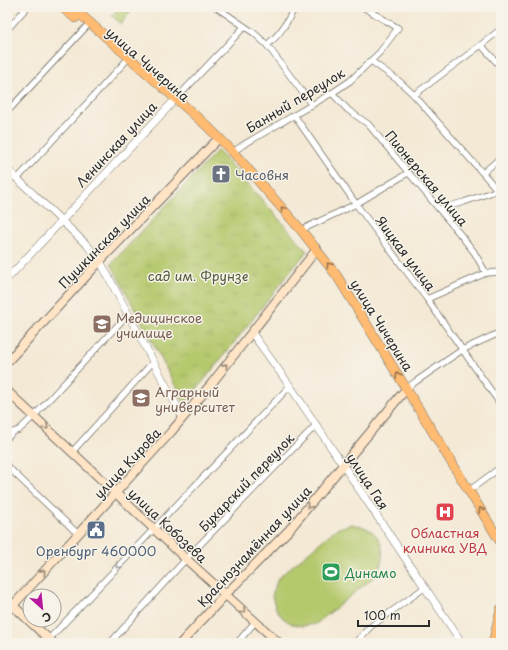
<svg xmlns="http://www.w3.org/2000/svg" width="508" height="650" font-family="'Playpen Sans',sans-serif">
<defs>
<pattern id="grass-tufts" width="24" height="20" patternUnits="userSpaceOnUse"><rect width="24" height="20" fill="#b4c86c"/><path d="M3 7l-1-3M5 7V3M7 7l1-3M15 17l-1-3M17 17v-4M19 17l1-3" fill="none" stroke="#9bac5e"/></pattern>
</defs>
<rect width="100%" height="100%" fill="#f7f3e8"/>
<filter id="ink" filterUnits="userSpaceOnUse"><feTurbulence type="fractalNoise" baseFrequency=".025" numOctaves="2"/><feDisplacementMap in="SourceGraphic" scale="8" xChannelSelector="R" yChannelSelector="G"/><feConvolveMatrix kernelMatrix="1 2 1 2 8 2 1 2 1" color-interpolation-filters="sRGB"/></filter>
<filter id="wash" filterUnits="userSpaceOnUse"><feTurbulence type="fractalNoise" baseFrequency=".012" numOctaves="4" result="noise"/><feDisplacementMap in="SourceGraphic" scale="16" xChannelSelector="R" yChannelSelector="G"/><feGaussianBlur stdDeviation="0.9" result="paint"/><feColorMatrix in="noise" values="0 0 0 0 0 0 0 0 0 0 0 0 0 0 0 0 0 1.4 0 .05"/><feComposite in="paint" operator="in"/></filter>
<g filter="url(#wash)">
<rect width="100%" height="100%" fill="#f4e9d5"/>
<path fill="url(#grass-tufts)" stroke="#707a4c" d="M 218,150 L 307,251 L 185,404 L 111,264 Z"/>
<g fill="#b4c86c" stroke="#707a4c">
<path d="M 119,7 L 134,7 L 121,24 L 112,16 Z"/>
<path d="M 352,524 C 355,525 360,526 364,527 C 386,536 387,559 375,576 L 316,624 L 302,626 L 292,624 L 283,618 L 276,609 L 272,596 L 278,578 L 336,529 Z"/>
</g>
</g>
<g filter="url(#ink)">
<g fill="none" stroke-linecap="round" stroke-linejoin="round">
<defs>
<g id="minor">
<path d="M 216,7 L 254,33 L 267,45 L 312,105"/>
<path d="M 7,30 L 27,7"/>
<path d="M 267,45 C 281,34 287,22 295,7"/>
<path d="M 481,45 L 501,67"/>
<path d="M 371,61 L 399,81 L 414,95 L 501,194"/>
<path d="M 332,93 L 348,110 L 368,124 L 459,233 L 474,252 L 486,273 L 501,272"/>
<path d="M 414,95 L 481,45 L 501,29"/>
<path d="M 176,99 L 244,27"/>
<path d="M 7,112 L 86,27"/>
<path d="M 294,115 L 356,204 L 427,299 L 501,405"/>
<path d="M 233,152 L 243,145 L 332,93 L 350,81 L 380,52 L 398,28 L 363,7"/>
<path d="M 483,173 L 501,157"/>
<path d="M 17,179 L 125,62"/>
<path d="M 439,209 L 464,202 L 501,189"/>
<path d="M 301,230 L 356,204 L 408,173"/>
<path d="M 427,299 L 486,273"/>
<path d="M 406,389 L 415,382 L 462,350 L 501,332"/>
<path d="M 7,438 L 13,432 L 19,430 L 34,416 L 128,314"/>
<path d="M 72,452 L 153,362"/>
<path d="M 7,466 L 78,534"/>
<path d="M 470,490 L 501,467"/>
<path d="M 49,639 L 290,386"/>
<path d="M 110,643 L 186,559 L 316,425"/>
<path d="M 237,643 L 255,622"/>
<path d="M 355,643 L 370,627 L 424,588"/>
</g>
<g id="tertiary">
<path d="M 7,169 L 87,245 L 100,261 L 183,418"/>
<path d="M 7,279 L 172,103"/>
<path d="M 252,333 L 290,386 L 462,643"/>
</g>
<g id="secondary">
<path d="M 7,362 L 100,261 L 218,139"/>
<path d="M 7,391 L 186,559 L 279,643"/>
<path d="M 7,600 L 53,643"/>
<path d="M 7,612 L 171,432 L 212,383 L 317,249"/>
<path d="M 181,643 L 226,594 L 289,530 L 406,389"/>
</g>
<g id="primary">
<path d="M 62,7 L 75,18"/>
<path d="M 72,7 L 207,126 L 233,152 L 301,230 L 337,276 L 501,543"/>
<path d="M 493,643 L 501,609"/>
</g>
</defs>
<use href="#minor" stroke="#716e66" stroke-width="7"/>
<use href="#tertiary" stroke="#716e66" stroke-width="8"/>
<use href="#secondary" stroke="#716e66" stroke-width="10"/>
<use href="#primary" stroke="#716e66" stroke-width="10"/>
<use href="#minor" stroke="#fff" stroke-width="5.5"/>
<use href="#tertiary" stroke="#fff" stroke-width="7"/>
<use href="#secondary" stroke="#ffe4c6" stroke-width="8"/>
<use href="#primary" stroke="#ffbb71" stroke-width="9"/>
</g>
<defs><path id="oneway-chevron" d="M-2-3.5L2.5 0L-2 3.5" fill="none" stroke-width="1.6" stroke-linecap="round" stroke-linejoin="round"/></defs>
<g stroke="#95734e">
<use href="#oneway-chevron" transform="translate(283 209) rotate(-131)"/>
<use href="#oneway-chevron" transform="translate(329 265) rotate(-126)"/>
<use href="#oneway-chevron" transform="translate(398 375) rotate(-122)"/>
<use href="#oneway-chevron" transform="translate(481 510) rotate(-121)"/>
</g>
<g stroke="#958878">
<use href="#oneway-chevron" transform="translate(225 366) rotate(-51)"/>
<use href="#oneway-chevron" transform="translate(46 427) rotate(43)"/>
<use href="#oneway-chevron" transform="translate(309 506) rotate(129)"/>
<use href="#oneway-chevron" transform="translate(43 572) rotate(-48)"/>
<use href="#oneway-chevron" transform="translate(243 611) rotate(43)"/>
</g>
<use stroke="#a0a0a0" href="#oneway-chevron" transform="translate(118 566) rotate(133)"/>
</g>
<defs>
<symbol id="church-square" viewBox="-11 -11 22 22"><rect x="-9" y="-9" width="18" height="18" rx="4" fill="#6b7280" stroke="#f7f3e8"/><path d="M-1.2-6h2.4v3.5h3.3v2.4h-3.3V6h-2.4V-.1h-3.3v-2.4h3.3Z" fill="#fff"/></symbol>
<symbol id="university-square" viewBox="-11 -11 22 22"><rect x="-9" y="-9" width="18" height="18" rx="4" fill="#8d6e63" stroke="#f7f3e8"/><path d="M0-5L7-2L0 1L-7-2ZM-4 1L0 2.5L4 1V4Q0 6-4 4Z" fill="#fff"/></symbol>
<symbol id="hospital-square" viewBox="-11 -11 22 22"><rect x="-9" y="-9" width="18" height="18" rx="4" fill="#e0444e" stroke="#f7f3e8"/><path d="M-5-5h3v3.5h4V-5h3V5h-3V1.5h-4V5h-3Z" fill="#fff"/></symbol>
<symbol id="civic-square" viewBox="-11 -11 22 22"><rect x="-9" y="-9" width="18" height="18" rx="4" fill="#5c6f8a" stroke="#f7f3e8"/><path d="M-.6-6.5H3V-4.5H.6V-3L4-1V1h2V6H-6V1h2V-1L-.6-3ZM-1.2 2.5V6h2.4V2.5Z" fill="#fff"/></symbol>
<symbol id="stadium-square" viewBox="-11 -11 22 22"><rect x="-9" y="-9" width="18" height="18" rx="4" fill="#2e9e5b" stroke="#f7f3e8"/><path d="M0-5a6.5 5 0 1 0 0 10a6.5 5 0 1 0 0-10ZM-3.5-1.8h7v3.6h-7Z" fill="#fff"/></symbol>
</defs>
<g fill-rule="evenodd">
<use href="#church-square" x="210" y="163" width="22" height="22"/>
<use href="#university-square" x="91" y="313" width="22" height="22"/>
<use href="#university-square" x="130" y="387" width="22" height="22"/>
<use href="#hospital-square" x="434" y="501" width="22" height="22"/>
<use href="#civic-square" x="85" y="519" width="22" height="22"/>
<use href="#stadium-square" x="320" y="561" width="22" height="22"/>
</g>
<g text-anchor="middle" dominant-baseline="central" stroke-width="3" stroke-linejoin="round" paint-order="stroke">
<g font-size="13" fill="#2b2b2b" stroke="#f7f3e8">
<text transform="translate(148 64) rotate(41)">улица Чичерина</text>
<text transform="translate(295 100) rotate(-31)">Банный переулок</text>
<text transform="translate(116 144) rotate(-47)">Ленинская улица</text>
<text transform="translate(427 178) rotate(50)">Пионерская улица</text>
<text transform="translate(104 241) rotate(-46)">Пушкинская улица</text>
<text transform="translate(406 253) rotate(53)">Яицкая улица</text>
<text transform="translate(382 325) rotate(58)">улица Чичерина</text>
<text transform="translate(127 463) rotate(-47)">улица Кирова</text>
<text transform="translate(368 481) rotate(57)">улица Гая</text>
<text transform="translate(246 482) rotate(-46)">Бухарский переулок</text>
<text transform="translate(168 525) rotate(43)">улица Кобозева</text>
<text transform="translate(254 546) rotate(-47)">Краснознамённая улица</text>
</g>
<g font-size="13" fill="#5b616d" stroke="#f7f3e8" text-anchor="start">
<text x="235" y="174">Часовня</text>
</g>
<g font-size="13" fill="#545a3e" stroke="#f7f3e8">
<text x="198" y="275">сад им. Фрунзе</text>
</g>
<g font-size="13" fill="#785e54" stroke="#f7f3e8" text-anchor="start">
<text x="116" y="317">Медицинское<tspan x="116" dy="15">училище</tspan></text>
<text x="155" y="391">Аграрный<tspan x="155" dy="15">университет</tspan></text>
</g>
<g font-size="13" fill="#be3a42" stroke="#f7f3e8">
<text x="445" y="532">Областная<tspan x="445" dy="15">клиника УВД</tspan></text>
</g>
<g font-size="13" fill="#4e5e75" stroke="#f7f3e8">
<text x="96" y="550">Оренбург 460000</text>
</g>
<g font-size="13" fill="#27864d" stroke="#f7f3e8" text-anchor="start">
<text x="345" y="572">Динамо</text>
</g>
</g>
<rect width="508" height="650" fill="none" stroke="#f7f3e8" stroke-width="24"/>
<g transform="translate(42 608) rotate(153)"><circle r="19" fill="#f7f3e8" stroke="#a5a39c"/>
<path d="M0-3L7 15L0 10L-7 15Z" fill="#b5179e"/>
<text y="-6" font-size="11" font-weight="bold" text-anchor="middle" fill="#2b2b2b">С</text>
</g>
<path d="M358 620v6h71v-6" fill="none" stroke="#2b2b2b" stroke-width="2"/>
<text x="364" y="620" font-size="12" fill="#2b2b2b" stroke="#f7f3e8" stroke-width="3" paint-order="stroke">100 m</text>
</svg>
